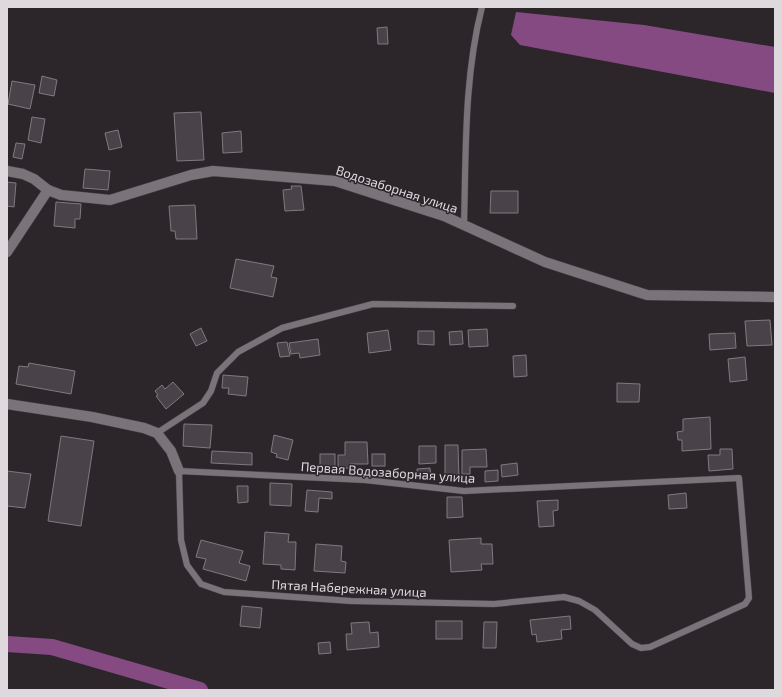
<svg xmlns="http://www.w3.org/2000/svg" width="782" height="697" font-family="'Exo 2',sans-serif">
<rect width="100%" height="100%" fill="#2c262b"/>
<path fill="#864a83" d="M 516,12 L 644,25 L 775,47 L 775,93 L 520,45 L 511,35 Z"/>
<g fill="none" stroke-linecap="round" stroke-linejoin="round">
<path stroke="#864a83" stroke-width="16" d="M 7,644 L 52,647 L 200,690"/>
</g>
<g fill="#494249" stroke="#807980">
<path d="M 387,27 L 388,44 L 378,44 L 377,28 Z"/>
<path d="M 42,76 L 57,80 L 54,96 L 39,93 Z"/>
<path d="M 12,81 L 35,85 L 30,109 L 8,104 Z"/>
<path d="M 201,112 L 204,160 L 177,161 L 174,113 Z"/>
<path d="M 32,117 L 45,119 L 41,143 L 28,140 Z"/>
<path d="M 118,130 L 122,147 L 109,150 L 105,133 Z"/>
<path d="M 241,131 L 242,152 L 223,153 L 222,133 Z"/>
<path d="M 16,143 L 25,144 L 22,159 L 13,157 Z"/>
<path d="M 85,169 L 110,171 L 108,190 L 83,188 Z"/>
<path d="M 7,182 L 16,183 L 14,207 L 7,206 Z"/>
<path d="M 291,186 L 301,186 L 304,210 L 285,211 L 283,190 L 292,189 Z"/>
<path d="M 491,191 L 518,191 L 518,213 L 490,213 Z"/>
<path d="M 56,202 L 81,204 L 80,219 L 75,219 L 75,228 L 54,226 Z"/>
<path d="M 195,205 L 197,239 L 176,239 L 175,231 L 171,231 L 169,206 Z"/>
<path d="M 236,259 L 274,266 L 271,277 L 277,278 L 273,297 L 230,288 Z"/>
<path d="M 770,320 L 772,345 L 747,346 L 745,321 Z"/>
<path d="M 201,328 L 207,341 L 196,346 L 190,334 Z"/>
<path d="M 487,329 L 488,346 L 469,347 L 468,330 Z"/>
<path d="M 388,330 L 391,350 L 369,353 L 367,333 Z"/>
<path d="M 418,331 L 434,331 L 434,345 L 418,344 Z"/>
<path d="M 462,331 L 463,344 L 450,345 L 449,332 Z"/>
<path d="M 735,333 L 736,348 L 710,350 L 709,334 Z"/>
<path d="M 318,339 L 320,355 L 300,358 L 299,353 L 291,354 L 289,343 Z"/>
<path d="M 287,342 L 290,356 L 280,357 L 277,343 Z"/>
<path d="M 526,355 L 527,376 L 514,377 L 513,356 Z"/>
<path d="M 745,357 L 747,380 L 730,382 L 728,359 Z"/>
<path d="M 29,363 L 75,371 L 71,394 L 16,384 L 19,366 L 28,367 Z"/>
<path d="M 223,375 L 248,377 L 246,396 L 228,394 L 229,388 L 222,388 Z"/>
<path d="M 173,382 L 184,394 L 166,409 L 156,396 L 158,395 L 155,391 L 162,385 L 165,389 Z"/>
<path d="M 617,383 L 640,384 L 639,402 L 617,402 Z"/>
<path d="M 710,417 L 711,449 L 682,451 L 682,440 L 678,440 L 677,432 L 683,431 L 683,419 Z"/>
<path d="M 184,424 L 212,425 L 210,448 L 183,446 Z"/>
<path d="M 274,435 L 293,440 L 288,460 L 276,457 L 277,454 L 271,452 Z"/>
<path d="M 61,436 L 94,441 L 81,526 L 48,521 Z"/>
<path d="M 345,442 L 367,442 L 368,464 L 350,464 L 350,468 L 338,468 L 338,455 L 345,455 Z"/>
<path d="M 445,445 L 458,445 L 459,479 L 445,479 Z"/>
<path d="M 419,446 L 436,446 L 436,463 L 419,464 Z"/>
<path d="M 486,449 L 487,467 L 470,467 L 470,474 L 462,474 L 462,450 Z"/>
<path d="M 720,449 L 732,449 L 733,469 L 709,471 L 708,455 L 720,455 Z"/>
<path d="M 212,451 L 252,453 L 252,465 L 211,463 Z"/>
<rect x="320" y="454" width="15" height="13"/>
<rect x="372" y="454" width="13" height="12"/>
<path d="M 517,463 L 518,475 L 502,477 L 501,465 Z"/>
<path d="M 430,468 L 431,478 L 417,478 L 417,469 Z"/>
<path d="M 498,470 L 498,481 L 485,482 L 485,471 Z"/>
<path d="M 7,471 L 31,474 L 25,508 L 7,506 Z"/>
<path d="M 270,483 L 292,484 L 291,506 L 270,505 Z"/>
<path d="M 237,486 L 248,486 L 248,502 L 238,503 Z"/>
<path d="M 307,490 L 332,492 L 332,499 L 319,498 L 318,512 L 305,511 Z"/>
<path d="M 686,493 L 687,508 L 669,509 L 668,495 Z"/>
<path d="M 447,497 L 462,497 L 463,517 L 447,518 Z"/>
<path d="M 558,500 L 558,510 L 553,511 L 554,526 L 539,527 L 537,501 Z"/>
<path d="M 265,532 L 289,534 L 288,542 L 296,542 L 295,570 L 281,569 L 281,565 L 263,564 Z"/>
<path d="M 481,538 L 481,544 L 492,544 L 493,564 L 481,564 L 482,570 L 451,572 L 449,540 Z"/>
<path d="M 201,540 L 243,551 L 239,563 L 250,566 L 246,581 L 203,569 L 206,559 L 196,557 Z"/>
<path d="M 316,544 L 342,546 L 341,561 L 346,562 L 345,573 L 314,571 Z"/>
<path d="M 242,606 L 262,608 L 260,628 L 240,626 Z"/>
<path d="M 570,616 L 571,629 L 561,630 L 562,639 L 537,642 L 536,634 L 532,635 L 530,620 Z"/>
<rect x="436" y="621" width="26" height="18"/>
<path d="M 369,622 L 370,633 L 378,632 L 379,647 L 347,650 L 346,634 L 352,634 L 351,623 Z"/>
<path d="M 484,622 L 497,622 L 496,648 L 483,648 Z"/>
<path d="M 330,642 L 331,653 L 319,654 L 318,643 Z"/>
</g>
<g fill="none" stroke-linecap="round" stroke-linejoin="round">
<defs>
<g id="service">
<path d="M 464,225 C 466,152 464,77 482,7"/>
<path d="M 157,433 L 203,403 L 211,391 L 217,373 L 238,352 L 282,328 L 373,304 L 513,306"/>
<path d="M 179,471 L 365,480 L 464,491 L 739,478 L 749,598 L 745,604 L 650,647 L 641,648 L 632,644 L 595,610 L 579,601 L 564,597 L 494,604 L 351,601 L 224,592 L 201,584 L 187,565 L 181,540 Z"/>
</g>
<g id="minor">
<path d="M 7,171 L 23,174 L 34,179 L 48,190 L 61,195 L 110,200 L 191,175 L 213,171 L 335,181 L 444,216 L 545,262 L 647,295 L 775,297"/>
<path d="M 7,252 L 48,190"/>
<path d="M 7,404 L 92,417 L 144,428 L 157,433 L 171,451 L 179,471"/>
</g>
</defs>
<use href="#service" stroke="#484448" stroke-width="7"/>
<use href="#minor" stroke="#484448" stroke-width="11"/>
<use href="#service" stroke="#7b737a" stroke-width="6"/>
<use href="#minor" stroke="#7b737a" stroke-width="10"/>
</g>
<g text-anchor="middle" dominant-baseline="central" stroke-width="3" stroke-linejoin="round" paint-order="stroke">
<g font-size="13" fill="#ddd9dc" stroke="#2c262b">
<text transform="translate(397 189) rotate(18)">Водозаборная улица</text>
<text transform="translate(388 472) rotate(4)">Первая Водозаборная улица</text>
<text transform="translate(349 588) rotate(3)">Пятая Набережная улица</text>
</g>
</g>
<rect width="782" height="697" fill="none" stroke="#ddd9dc" stroke-width="16"/>
</svg>
